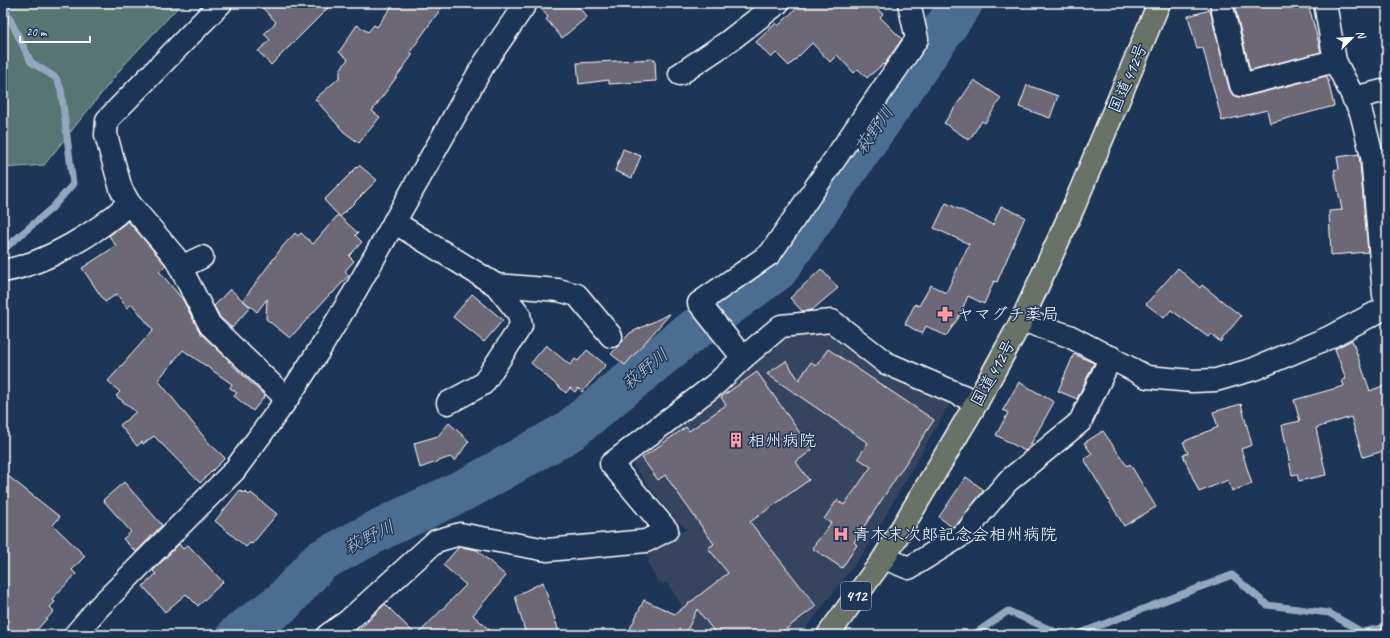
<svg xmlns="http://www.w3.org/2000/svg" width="1390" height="638" font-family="Caveat,'Klee One',sans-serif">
<rect width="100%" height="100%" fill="#1d3557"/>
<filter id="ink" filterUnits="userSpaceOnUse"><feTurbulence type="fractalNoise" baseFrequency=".025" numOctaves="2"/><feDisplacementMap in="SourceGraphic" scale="8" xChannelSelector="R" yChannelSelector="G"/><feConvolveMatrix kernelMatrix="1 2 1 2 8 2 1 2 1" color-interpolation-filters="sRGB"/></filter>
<g filter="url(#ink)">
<path fill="#354460" d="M 837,333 L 951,401 L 867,548 L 801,635 L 689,635 L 688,616 L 668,584 L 658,582 L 650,568 L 646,551 L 687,529 L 677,521 L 633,466 L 635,455 L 726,389 L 788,335 Z"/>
<path fill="#567473" stroke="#aabab9" d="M 3,3 L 182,3 L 124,65 L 44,165 L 3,168 Z"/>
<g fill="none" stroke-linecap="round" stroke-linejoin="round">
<g stroke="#93a7be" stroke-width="7">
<path d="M 3,250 L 52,208 L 73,184 L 61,89 L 56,78 L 31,62 L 5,9 L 5,3"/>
<path d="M 973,635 L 1008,611 L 1063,635"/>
<path d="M 1075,635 L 1232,575 L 1267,605 L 1329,613 L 1362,632 L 1387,627"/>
</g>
<path stroke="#4b6d92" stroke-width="42" d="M 238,635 L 283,602 L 320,561 L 385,527 L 472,486 L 568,432 L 683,338 L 777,270 L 962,3"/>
</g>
<g fill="#6c6876" stroke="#fff">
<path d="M 258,3 L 333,3 L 271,65 L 258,51 L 270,40 L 264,34 L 276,22 Z"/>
<path d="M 394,3 L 445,3 L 410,52 L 413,54 L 372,111 L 380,117 L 359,143 L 344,132 L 315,99 L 340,77 L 340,70 L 348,59 L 339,52 L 357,25 L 368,32 L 374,25 L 377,27 Z"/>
<path d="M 538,3 L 575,3 L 587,17 L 562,38 L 546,19 L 548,17 L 538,5 Z"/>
<path d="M 802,3 L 870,3 L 883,14 L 880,17 L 902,39 L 884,65 L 883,64 L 867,78 L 858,69 L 854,73 L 837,55 L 830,62 L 812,43 L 789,66 L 776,53 L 771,58 L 756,42 L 776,23 L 778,26 Z"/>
<path d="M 1234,3 L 1308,3 L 1321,52 L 1250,70 Z"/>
<path d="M 1210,10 L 1229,88 L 1232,94 L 1238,97 L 1244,97 L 1327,76 L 1334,106 L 1270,123 L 1267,110 L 1222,121 L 1203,48 L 1197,49 L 1188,16 Z"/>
<path d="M 655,59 L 656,81 L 609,84 L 609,80 L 579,84 L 577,63 Z"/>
<path d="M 974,80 L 1001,98 L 985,123 L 982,121 L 969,140 L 944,123 Z"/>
<path d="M 1027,85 L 1058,96 L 1050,118 L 1019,107 Z"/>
<path d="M 623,149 L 641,156 L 632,178 L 615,171 Z"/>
<path d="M 1359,154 L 1368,252 L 1331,255 L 1329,211 L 1342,210 L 1334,170 L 1339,169 L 1337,157 Z"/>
<path d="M 359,165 L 377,180 L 340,217 L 324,200 Z"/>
<path d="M 946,203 L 993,225 L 1001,206 L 1025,217 L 997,282 L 994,281 L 984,304 L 968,296 L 959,317 L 946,336 L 926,326 L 922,334 L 905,324 L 915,304 L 919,306 L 931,285 L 946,293 L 969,244 L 934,228 Z"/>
<path d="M 338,215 L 358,233 L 355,235 L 362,242 L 349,256 L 354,261 L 345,271 L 349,275 L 332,294 L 331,293 L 290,338 L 266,319 L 267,299 L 257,312 L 243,300 L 283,246 L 295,233 L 298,236 L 301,233 L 313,244 Z"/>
<path d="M 128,221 L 165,264 L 166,266 L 159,271 L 183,300 L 201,334 L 230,361 L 228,361 L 265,396 L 253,411 L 234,396 L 237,393 L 230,388 L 232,384 L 183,350 L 158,380 L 208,442 L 225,458 L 200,483 L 154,436 L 143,444 L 142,442 L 137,446 L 120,425 L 136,412 L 116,396 L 120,392 L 108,381 L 153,330 L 132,304 L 127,308 L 117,294 L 105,302 L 82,268 L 116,246 L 109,236 Z"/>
<path d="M 1178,268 L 1200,288 L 1202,285 L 1241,316 L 1220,342 L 1211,334 L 1208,337 L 1171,310 L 1164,318 L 1146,304 Z"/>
<path d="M 821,269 L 838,288 L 812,310 L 802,311 L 790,298 Z"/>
<path d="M 230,289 L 250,307 L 232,328 L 220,317 L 214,306 Z"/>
<path d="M 472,294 L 503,320 L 484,342 L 453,317 Z"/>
<path d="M 669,314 L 670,314 L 625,365 L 611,354 L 630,333 Z"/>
<path d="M 1352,340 L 1370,391 L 1387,384 L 1387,450 L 1363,457 L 1351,417 L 1316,428 L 1326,475 L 1299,481 L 1297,474 L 1292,475 L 1282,425 L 1300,421 L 1294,400 L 1344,386 L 1342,380 L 1346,379 L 1335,349 Z"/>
<path d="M 546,345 L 570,365 L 575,359 L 578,361 L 587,350 L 606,365 L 582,392 L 578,388 L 575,392 L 570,388 L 566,393 L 531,363 Z"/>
<path d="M 828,349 L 934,420 L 854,542 L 857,545 L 842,568 L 812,548 L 831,523 L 824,519 L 837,500 L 844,505 L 871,467 L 858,458 L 868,443 L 767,374 L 786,361 L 799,380 L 811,362 L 816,366 Z"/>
<path d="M 1074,354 L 1094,363 L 1077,399 L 1058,391 Z"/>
<path d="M 757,372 L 812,450 L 796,462 L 809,480 L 750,522 L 816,606 L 778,635 L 717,635 L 697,609 L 685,635 L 627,635 L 644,600 L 675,614 L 728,573 L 708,548 L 714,544 L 665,475 L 658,480 L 642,458 L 686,427 L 689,431 L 726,405 L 721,397 Z"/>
<path d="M 1019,382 L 1054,402 L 1028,449 L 1025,451 L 996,435 L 1008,413 L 1003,410 Z"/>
<path d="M 1241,404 L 1252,445 L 1241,449 L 1252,484 L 1232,491 L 1228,480 L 1199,492 L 1183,455 L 1188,453 L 1183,442 L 1218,427 L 1213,412 Z"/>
<path d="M 449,423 L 469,441 L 455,461 L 450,457 L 420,468 L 414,443 L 438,436 Z"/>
<path d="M 1103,431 L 1127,466 L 1130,464 L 1156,507 L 1124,526 L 1084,459 L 1092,454 L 1084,443 Z"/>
<path d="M 3,472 L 60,517 L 53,525 L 85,556 L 72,570 L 76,574 L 52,599 L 55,602 L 50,607 L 54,611 L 32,635 L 3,635 Z"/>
<path d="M 966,477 L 984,490 L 958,523 L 952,527 L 939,517 Z"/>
<path d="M 124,482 L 162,525 L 136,552 L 123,539 L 131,532 L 103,500 Z"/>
<path d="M 240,490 L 243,493 L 245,491 L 249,495 L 251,493 L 277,514 L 252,544 L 250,543 L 246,547 L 215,521 Z"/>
<path d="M 179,544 L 183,549 L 188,545 L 223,582 L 198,606 L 186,594 L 165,612 L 143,586 L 156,574 L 153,571 Z"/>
<path d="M 461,547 L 477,550 L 506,576 L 473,615 L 495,635 L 417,635 L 466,585 L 443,565 L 458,548 Z"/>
<path d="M 543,582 L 560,635 L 526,635 L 515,596 Z"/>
<path d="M 385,604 L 416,635 L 354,635 Z"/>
</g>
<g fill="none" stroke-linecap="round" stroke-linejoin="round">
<defs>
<g id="minor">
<path d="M 221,3 L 107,120 L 106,135 L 121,189 L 129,203 L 175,257 L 210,325 L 287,399"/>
<path d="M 1221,3 L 1241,85 L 1335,61"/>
<path d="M 1325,3 L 1335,61 L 1361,112 L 1372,156 L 1384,295 L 1387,299"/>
<path d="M 680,74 L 729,41 L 778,3"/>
<path d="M 1353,98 L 1387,90"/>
<path d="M 394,222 L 496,285 L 519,314 L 521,326 L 483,384 L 448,403"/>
<path d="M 181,267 L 202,257"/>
<path d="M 3,271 C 45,264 99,232 129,203"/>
<path d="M 496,285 L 558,290 L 577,295 L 611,336"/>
<path d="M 1022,320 L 1069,336 L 1147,377 L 1192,381 L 1216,380 L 1254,369 L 1328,338 L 1387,307"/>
<path d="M 743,358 L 699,303 L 770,254 L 917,39 L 909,3"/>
<path d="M 884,558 L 909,568 L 967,532 L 980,514 L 1008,481 L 1080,422 L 1111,357"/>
<path d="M 75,635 L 98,608 L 234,471 L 287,399 L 318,352 L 354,293 L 484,64 L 526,3"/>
<path d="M 328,635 L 348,621 L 436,541 L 460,534 L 547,550 L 646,541 L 667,530 L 611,464 L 717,383 L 743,358 L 781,326 L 832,321 L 886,363 L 977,402"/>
</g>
<path id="highway" d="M 828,635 L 884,558 L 977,402 L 1022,320 L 1074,206 L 1159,3"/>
</defs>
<use href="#minor" stroke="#fff" stroke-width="25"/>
<use href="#highway" stroke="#fff" stroke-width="25"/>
<use href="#minor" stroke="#1d3557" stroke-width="22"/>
<use href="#highway" stroke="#697266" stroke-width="22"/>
</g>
</g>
<defs>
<symbol id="pharmacy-bare" viewBox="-9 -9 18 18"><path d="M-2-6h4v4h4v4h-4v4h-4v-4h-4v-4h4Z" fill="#ff9aa2" stroke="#1d3557" stroke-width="2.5" paint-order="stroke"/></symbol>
<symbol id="building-bare" viewBox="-9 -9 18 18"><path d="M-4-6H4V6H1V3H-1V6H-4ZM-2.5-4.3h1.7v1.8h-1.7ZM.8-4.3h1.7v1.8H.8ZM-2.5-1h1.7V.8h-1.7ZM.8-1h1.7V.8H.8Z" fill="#ff9aa2" stroke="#1d3557" stroke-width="2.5" paint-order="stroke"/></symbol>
<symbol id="hospital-bare" viewBox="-9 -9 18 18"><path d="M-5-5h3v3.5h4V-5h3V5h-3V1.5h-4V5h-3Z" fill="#ff9aa2" stroke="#1d3557" stroke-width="2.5" paint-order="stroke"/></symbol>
</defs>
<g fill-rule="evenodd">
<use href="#pharmacy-bare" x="934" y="303" width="22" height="22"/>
<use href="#building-bare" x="725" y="429" width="22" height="22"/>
<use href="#hospital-bare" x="830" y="523" width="22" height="22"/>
</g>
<g text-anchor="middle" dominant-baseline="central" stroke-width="3" stroke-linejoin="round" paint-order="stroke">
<rect fill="#1d3557" stroke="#bbc2cd" stroke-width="1" x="841" y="582" width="30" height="28" rx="3"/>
<g font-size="16" font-weight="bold" fill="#fff">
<text x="856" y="596">412</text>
</g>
<g font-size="17" fill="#fff" stroke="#1d3557">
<text transform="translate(1128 78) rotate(-67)">国道412号</text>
<text transform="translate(993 373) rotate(-61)">国道412号</text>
</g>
<g font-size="17" fill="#fff" stroke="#1d3557" text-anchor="start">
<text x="957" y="314">ヤマグチ薬局</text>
<text x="748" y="440">相州病院</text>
<text x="853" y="534">青木末次郎記念会相州病院</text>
</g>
<g font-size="18" font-style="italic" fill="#b7c5d3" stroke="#1d3557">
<text transform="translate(874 130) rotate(-55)">萩野川</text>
<text transform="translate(645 369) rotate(-39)">萩野川</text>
<text transform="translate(369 537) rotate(-26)">萩野川</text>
</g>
</g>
<rect width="1390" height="638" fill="none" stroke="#1d3557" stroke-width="16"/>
<rect x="8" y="8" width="1374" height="622" fill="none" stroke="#fff" stroke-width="1.5" filter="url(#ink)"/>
<g transform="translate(1352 38) rotate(66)" stroke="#1d3557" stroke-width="3" paint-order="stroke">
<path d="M0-3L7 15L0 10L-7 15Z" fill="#ffffff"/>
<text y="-6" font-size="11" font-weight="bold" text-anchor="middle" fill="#ffffff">N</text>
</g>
<path d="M20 36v6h70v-6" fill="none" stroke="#ffffff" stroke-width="2"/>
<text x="26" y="36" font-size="12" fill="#ffffff" stroke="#1d3557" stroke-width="3" paint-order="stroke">20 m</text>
</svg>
